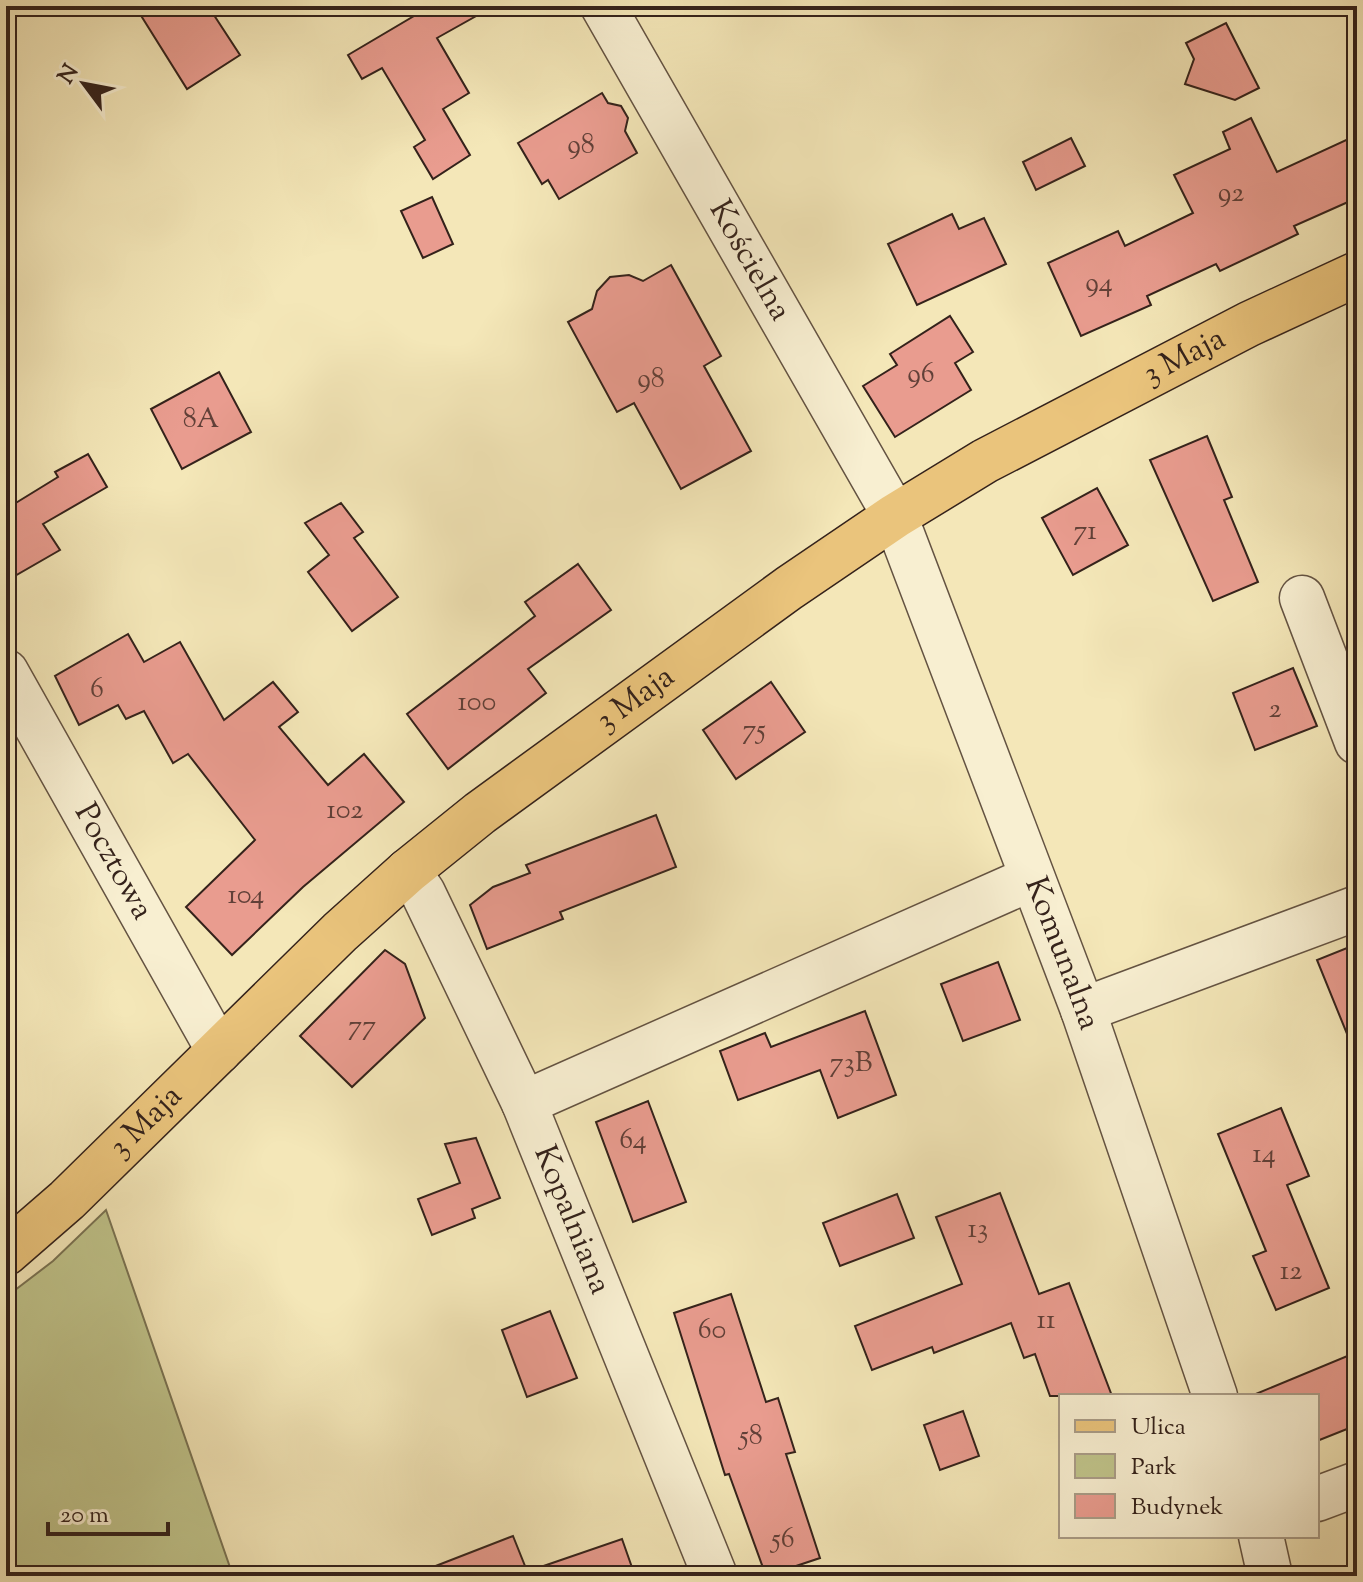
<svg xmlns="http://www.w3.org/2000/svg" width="1363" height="1582" font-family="'Sorts Mill Goudy',serif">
<rect width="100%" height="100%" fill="#f4e7b8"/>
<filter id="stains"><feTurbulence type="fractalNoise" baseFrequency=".0025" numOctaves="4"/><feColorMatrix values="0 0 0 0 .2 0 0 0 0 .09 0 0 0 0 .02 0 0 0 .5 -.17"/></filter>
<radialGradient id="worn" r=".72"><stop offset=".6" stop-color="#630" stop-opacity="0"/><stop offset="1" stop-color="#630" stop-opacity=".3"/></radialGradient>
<path fill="#c0c48b" stroke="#7a7353" stroke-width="2" d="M 106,1210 L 233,1576 L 6,1576 L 6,1297 L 53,1261 Z"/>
<g fill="#e99c8f" stroke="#34221b" stroke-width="2">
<path d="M 135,6 L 208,6 L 240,55 L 187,89 Z"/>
<path d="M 431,6 L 494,6 L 437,38 L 469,93 L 443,109 L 470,155 L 433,179 L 414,147 L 425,140 L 382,68 L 362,79 L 348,55 Z"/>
<path d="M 1226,23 L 1259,88 L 1235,100 L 1185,84 L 1194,59 L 1186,43 Z"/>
<path d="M 602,93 L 608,103 L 621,106 L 628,118 L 625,131 L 637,153 L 559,199 L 548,180 L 542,184 L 518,143 Z"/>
<path d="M 1251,118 L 1277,172 L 1357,135 L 1357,198 L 1294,226 L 1298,234 L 1220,271 L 1216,264 L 1147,296 L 1151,305 L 1081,336 L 1048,263 L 1118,231 L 1125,246 L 1193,213 L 1174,175 L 1230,149 L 1223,132 Z"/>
<path d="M 1071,138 L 1085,166 L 1036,190 L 1023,162 Z"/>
<path d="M 432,197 L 453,244 L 423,258 L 401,211 Z"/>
<path d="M 952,214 L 959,229 L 984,218 L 1006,264 L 917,305 L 888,244 Z"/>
<path d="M 671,265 L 721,356 L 704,366 L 751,451 L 681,489 L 634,403 L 617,412 L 568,322 L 592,309 L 597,291 L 610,277 L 629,275 L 643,281 Z"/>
<path d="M 950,316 L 973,352 L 955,363 L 971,390 L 895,437 L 863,386 L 897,365 L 890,354 Z"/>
<path d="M 219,372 L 251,432 L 182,469 L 151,409 Z"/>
<path d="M 1207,436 L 1232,497 L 1224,500 L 1258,582 L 1213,601 L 1150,460 Z"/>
<path d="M 88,454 L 107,487 L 43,524 L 60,550 L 6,581 L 6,509 L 58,477 L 55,472 Z"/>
<path d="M 1097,488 L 1128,545 L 1073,575 L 1042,518 Z"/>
<path d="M 341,503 L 363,532 L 354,538 L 398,597 L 352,631 L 308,572 L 329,555 L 305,523 Z"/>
<path d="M 578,564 L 611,610 L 528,669 L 546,693 L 448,769 L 407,714 L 535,616 L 525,602 Z"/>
<path d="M 128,634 L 144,662 L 180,642 L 224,720 L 273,682 L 298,712 L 279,727 L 328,785 L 364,754 L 404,802 L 303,887 L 232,955 L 186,907 L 255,840 L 188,754 L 173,763 L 144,711 L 126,719 L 118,705 L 79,725 L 55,676 Z"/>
<path d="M 1293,668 L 1317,726 L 1255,750 L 1233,693 Z"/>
<path d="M 771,682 L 805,732 L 736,779 L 703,730 Z"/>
<path d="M 656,815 L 676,867 L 560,912 L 563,919 L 487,949 L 470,905 L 493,887 L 530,873 L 526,865 Z"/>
<path d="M 1357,944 L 1357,1056 L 1356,1056 L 1317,960 Z"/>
<path d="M 385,950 L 405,964 L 425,1018 L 352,1087 L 300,1036 Z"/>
<path d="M 998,962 L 1020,1020 L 963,1041 L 941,984 Z"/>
<path d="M 865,1011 L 896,1095 L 838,1118 L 820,1070 L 738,1100 L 720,1051 L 765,1033 L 771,1047 Z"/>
<path d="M 648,1101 L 686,1202 L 633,1222 L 596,1122 Z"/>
<path d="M 1281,1108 L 1309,1176 L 1287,1185 L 1329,1288 L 1276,1310 L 1253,1256 L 1266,1251 L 1218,1134 Z"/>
<path d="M 476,1138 L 500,1198 L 472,1209 L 475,1218 L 432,1235 L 418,1199 L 460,1183 L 445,1144 Z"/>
<path d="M 1000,1193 L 1039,1294 L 1069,1283 L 1112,1396 L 1050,1396 L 1035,1354 L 1024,1358 L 1011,1323 L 934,1353 L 932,1347 L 872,1370 L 855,1326 L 962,1284 L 936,1217 Z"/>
<path d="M 897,1194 L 914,1238 L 840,1266 L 823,1223 Z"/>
<path d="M 731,1294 L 766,1402 L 778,1398 L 795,1452 L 786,1454 L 820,1558 L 766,1576 L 729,1474 L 725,1475 L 674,1313 Z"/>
<path d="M 550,1311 L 577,1378 L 527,1397 L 502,1330 Z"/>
<path d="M 1357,1352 L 1357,1425 L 1317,1441 L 1317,1396 L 1251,1396 Z"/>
<path d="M 963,1411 L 979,1456 L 940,1470 L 924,1425 Z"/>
<path d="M 513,1536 L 529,1576 L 415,1576 L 415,1574 Z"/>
<path d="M 622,1539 L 635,1576 L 530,1576 L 529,1571 Z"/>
</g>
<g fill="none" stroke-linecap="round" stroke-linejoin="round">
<defs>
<g id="minor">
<path id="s1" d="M 603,6 L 895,516 L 1083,1010 L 1215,1396"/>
<path d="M 1302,598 L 1357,742"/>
<path id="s2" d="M 6,672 L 219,1051"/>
<path id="s3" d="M 408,871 L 423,893 L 524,1103 L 715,1576"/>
<path d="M 1083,1010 L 1357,908"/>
<path d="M 524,1103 L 1032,878"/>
<path d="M 1317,1499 L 1357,1484"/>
<path d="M 1261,1536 L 1270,1576"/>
</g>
<g id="major">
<path id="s4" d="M 6,1253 L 67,1200 L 340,932 L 408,871 L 480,813 L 789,588 L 895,516 L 985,461 L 1249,324 L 1357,274"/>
</g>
</defs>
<use href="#minor" stroke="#645342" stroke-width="47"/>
<use href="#major" stroke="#34221b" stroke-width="47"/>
<use href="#minor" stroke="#f8efd1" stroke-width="44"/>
<use href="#major" stroke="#eac47c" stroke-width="44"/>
</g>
<g text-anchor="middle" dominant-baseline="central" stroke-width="8" stroke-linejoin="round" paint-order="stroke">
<g font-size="28" fill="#614038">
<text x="581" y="146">98</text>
<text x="1231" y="194">92</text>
<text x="1099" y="284">94</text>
<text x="921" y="375">96</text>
<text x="651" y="380">98</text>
<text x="201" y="420">8A</text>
<text x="1085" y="532">71</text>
<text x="97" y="690">6</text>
<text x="477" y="703">100</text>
<text x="1275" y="710">2</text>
<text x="754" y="731">75</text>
<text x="345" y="811">102</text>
<text x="246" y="896">104</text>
<text x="362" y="1027">77</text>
<text x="851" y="1064">73B</text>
<text x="633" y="1141">64</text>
<text x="1264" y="1155">14</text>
<text x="978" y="1230">13</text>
<text x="1291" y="1272">12</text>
<text x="1046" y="1321">11</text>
<text x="712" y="1331">60</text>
<text x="751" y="1437">58</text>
<text x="783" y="1540">56</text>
</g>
<g font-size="32" fill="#34221b" stroke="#f8efd1">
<text stroke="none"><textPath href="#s1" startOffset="294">Kościelna</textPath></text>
<text stroke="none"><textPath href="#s4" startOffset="1488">3 Maja</textPath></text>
<text stroke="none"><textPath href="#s4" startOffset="840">3 Maja</textPath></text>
<text stroke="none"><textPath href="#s2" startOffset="218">Pocztowa</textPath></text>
<text stroke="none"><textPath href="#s1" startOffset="1056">Komunalna</textPath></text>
<text stroke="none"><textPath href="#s4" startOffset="192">3 Maja</textPath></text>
<text stroke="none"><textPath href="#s3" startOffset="386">Kopalniana</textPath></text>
</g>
</g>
<rect width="1363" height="1582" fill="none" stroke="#f4e7b8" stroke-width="32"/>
<rect x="8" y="8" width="1347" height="1566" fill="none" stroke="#34221b" stroke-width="4"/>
<rect x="16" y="16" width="1331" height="1550" fill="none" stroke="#34221b" stroke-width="2"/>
<rect x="1059" y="1394" width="260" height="144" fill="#f8efd1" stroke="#aa9d88" stroke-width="2"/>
<rect x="1075" y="1420" width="40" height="12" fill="#eac47c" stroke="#aa9d88" stroke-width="2"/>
<text x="1131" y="1434" font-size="24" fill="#34221b">Ulica</text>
<rect x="1075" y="1454" width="40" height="24" fill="#c0c48b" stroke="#aa9d88" stroke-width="2"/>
<text x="1131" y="1474" font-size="24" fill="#34221b">Park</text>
<rect x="1075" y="1494" width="40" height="24" fill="#e99c8f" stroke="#aa9d88" stroke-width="2"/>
<text x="1131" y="1514" font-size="24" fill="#34221b">Budynek</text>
<g transform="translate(84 84) rotate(302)" stroke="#f8efd1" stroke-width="6" paint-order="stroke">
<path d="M0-6L14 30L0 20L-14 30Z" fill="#34221b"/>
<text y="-12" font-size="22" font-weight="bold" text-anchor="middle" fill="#34221b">N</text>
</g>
<path d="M48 1522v12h120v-12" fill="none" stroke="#34221b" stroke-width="4"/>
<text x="60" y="1522" font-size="24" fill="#34221b" stroke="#f8efd1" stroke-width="6" paint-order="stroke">20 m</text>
<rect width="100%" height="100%" filter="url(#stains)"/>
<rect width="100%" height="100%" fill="url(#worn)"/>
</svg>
